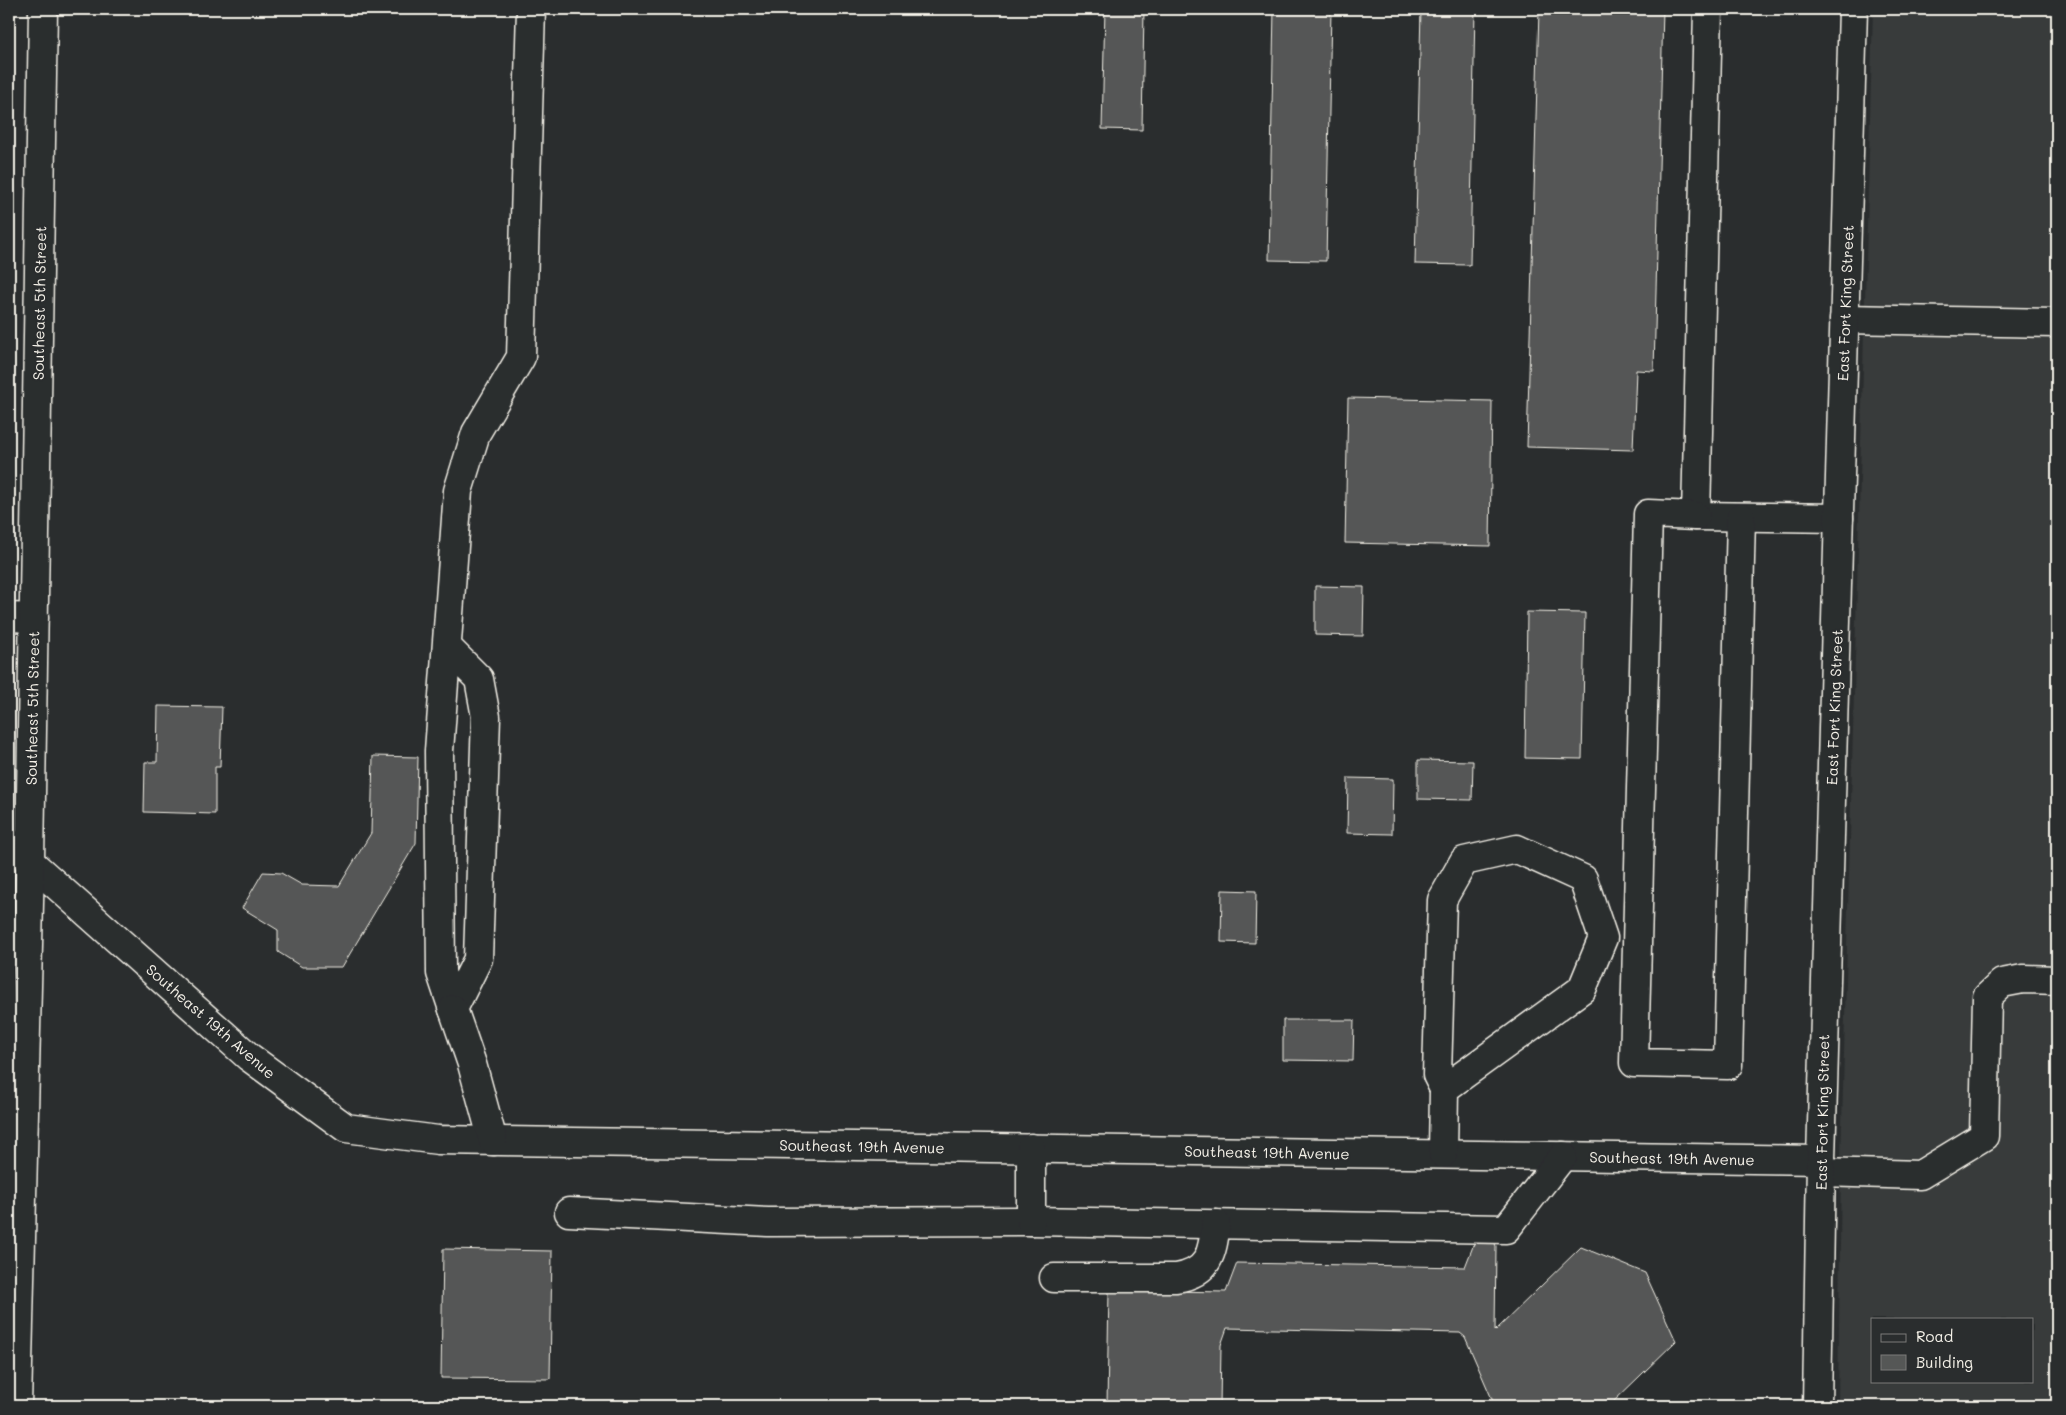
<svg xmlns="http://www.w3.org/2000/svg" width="2066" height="1415" font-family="Mali,sans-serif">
<rect width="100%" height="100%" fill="#2a2d2e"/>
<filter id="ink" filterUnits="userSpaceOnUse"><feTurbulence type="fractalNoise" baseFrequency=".02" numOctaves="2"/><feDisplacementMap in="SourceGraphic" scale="10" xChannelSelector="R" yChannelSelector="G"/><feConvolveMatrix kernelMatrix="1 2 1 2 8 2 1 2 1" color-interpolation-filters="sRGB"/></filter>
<g filter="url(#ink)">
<path fill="#373a3a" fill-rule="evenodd" d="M 1873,9 L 2057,9 L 2057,1406 L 1838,1406 L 1841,1160 ZM 1872,1319 L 2032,1319 L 2032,1381 L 1872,1381 Z"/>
<g fill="#555756" stroke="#f4f1e8">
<path d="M 1105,9 L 1144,9 L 1142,130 L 1102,129 Z"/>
<path d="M 1274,9 L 1331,9 L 1326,261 L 1269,260 Z"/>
<path d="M 1421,9 L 1475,9 L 1470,265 L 1415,264 Z"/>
<path d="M 1539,9 L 1663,9 L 1654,371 L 1636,370 L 1633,450 L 1527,447 Z"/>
<path d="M 1348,398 L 1492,401 L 1490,546 L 1345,543 Z"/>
<path d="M 1315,586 L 1364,587 L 1363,636 L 1315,635 Z"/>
<path d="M 1527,612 L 1585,613 L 1582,759 L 1525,758 Z"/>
<path d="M 158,706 L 222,707 L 220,767 L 215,767 L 215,814 L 144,812 L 145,762 L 157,762 Z"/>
<path d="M 373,756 L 418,757 L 416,843 L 342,967 L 302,967 L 278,952 L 278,930 L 242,908 L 263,872 L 281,873 L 302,885 L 339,886 L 371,833 Z"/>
<path d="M 1418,760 L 1473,761 L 1472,800 L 1418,799 Z"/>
<path d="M 1348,778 L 1393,779 L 1392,834 L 1347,833 Z"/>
<path d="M 1222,890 L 1256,891 L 1255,943 L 1221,942 Z"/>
<path d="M 1283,1020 L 1354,1020 L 1353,1061 L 1283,1060 Z"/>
<path d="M 1477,1236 L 1492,1237 L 1496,1246 L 1495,1331 L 1581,1247 L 1645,1273 L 1676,1341 L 1609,1406 L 1495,1406 L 1465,1337 L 1460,1333 L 1227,1328 L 1221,1345 L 1220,1406 L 1107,1406 L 1109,1290 L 1226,1292 L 1237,1263 L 1465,1267 Z"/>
<path d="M 443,1249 L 552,1251 L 550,1379 L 441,1378 Z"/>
</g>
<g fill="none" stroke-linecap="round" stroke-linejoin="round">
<defs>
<g id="minor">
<path d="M 1708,9 L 1696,516 L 1839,518"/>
<path d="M 1844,319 L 2057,323"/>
<path d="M 1696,516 L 1648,514 L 1634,1063 L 1728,1065 L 1741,517"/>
<path d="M 9,617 L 34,618"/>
<path d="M 447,647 L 479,679 L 486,717 L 478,959 L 453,1009 L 441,973 L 439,751 L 458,491 L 476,433 L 521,357 L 531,9"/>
<path d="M 9,843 L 249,1057 L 346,1128 L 438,1140 L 1821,1160"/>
<path d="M 453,1009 L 472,1064 L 493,1141"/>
<path d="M 1443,1154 L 1444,1089 L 1582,989 L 1603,938 L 1583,879 L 1517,849 L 1464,861 L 1442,900 L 1437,1075 L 1444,1089"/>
<path d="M 1821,1172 L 1920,1175 L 1984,1136 L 1987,997 L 2002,983 L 2023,979 L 2057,980"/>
<path d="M 569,1212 L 768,1222 L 1031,1221 L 1506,1229 L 1563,1156"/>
<path d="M 1031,1221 L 1031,1148"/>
<path d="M 1054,1278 L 1176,1278 C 1209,1273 1212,1254 1216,1224"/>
<path d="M 17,1406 L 30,861 L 43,9"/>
<path d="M 1817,1406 L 1821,1160 L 1853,9"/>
</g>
</defs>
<use href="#minor" stroke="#f4f1e8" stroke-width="31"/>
<use href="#minor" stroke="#2a2d2e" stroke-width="28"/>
</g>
</g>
<g text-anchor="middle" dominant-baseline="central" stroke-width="4" stroke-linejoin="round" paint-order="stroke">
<g font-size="15" fill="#f4f1e8" stroke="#2a2d2e">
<text transform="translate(39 303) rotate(-89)">Southeast 5th Street</text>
<text transform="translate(1845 303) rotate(-88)">East Fort King Street</text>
<text transform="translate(1834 707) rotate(-88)">East Fort King Street</text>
<text transform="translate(32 708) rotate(-89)">Southeast 5th Street</text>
<text transform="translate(211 1021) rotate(41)">Southeast 19th Avenue</text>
<text transform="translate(1822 1112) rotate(-89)">East Fort King Street</text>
<text transform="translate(862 1146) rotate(1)">Southeast 19th Avenue</text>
<text transform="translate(1267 1152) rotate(1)">Southeast 19th Avenue</text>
<text transform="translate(1672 1158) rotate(1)">Southeast 19th Avenue</text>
</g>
</g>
<rect width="2066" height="1415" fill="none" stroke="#2a2d2e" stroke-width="30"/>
<rect x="15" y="15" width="2036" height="1385" fill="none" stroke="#f4f1e8" stroke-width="2" filter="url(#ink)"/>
<rect x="1871" y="1318" width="162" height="65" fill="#2a2d2e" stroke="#7b7b78"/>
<rect x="1881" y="1334" width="25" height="8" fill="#2a2d2e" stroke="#7b7b78"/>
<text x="1916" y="1342" font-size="15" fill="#f4f1e8">Road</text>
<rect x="1881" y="1355" width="25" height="15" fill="#555756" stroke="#7b7b78"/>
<text x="1916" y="1368" font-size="15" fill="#f4f1e8">Building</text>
</svg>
